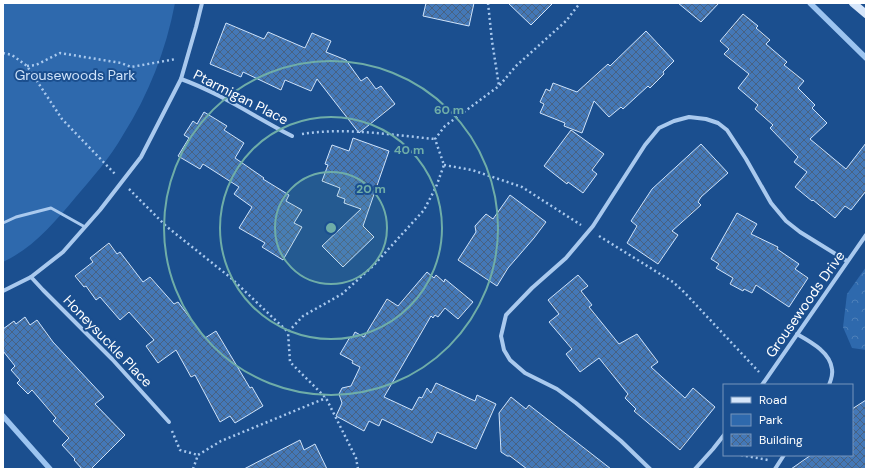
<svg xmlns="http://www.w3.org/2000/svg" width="869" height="472" font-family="'DM Sans',sans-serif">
<defs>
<pattern id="forest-crowns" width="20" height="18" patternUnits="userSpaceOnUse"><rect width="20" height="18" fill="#2e69ad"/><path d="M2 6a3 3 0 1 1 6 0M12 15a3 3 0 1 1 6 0" fill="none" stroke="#4d80b9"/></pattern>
<pattern id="building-cross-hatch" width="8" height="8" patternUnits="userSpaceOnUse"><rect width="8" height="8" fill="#4478b7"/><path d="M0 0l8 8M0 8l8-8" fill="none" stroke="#486282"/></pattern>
</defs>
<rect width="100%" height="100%" fill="#1b4f8f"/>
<path fill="url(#forest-crowns)" d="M 866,267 L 866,350 L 852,348 L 843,327 L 847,294 Z"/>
<path fill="#2e69ad" d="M 3,3 L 175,3 C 166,50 149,94 123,135 C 110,158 92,178 75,198 C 54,223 33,248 3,262 Z"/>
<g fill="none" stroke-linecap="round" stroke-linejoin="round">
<g stroke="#9cc4f0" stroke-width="5.5">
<path d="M 810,3 L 866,58"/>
<path d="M 3,416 L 50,469"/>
</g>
</g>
<g fill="url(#building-cross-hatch)" stroke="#cfe3fa">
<path d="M 426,3 L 474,3 L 469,26 L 423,16 Z"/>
<path d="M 508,3 L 553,3 L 531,25 Z"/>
<path d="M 678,3 L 719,3 L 701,22 Z"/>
<path d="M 743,14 L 758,26 L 756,28 L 770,40 L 766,44 L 787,62 L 784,65 L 804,81 L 798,88 L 815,105 L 812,108 L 827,123 L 810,139 L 846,169 L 866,143 L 866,191 L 851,210 L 845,206 L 835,218 L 813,200 L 812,201 L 795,187 L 807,172 L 794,162 L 798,157 L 770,128 L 773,125 L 755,109 L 758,105 L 738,88 L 749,74 L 724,54 L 729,49 L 720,41 Z"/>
<path d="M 226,23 L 264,39 L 268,32 L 305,48 L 312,33 L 331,41 L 326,52 L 346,60 L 361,81 L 367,77 L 376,89 L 381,86 L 395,104 L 359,133 L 317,79 L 311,91 L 285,80 L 281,90 L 243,72 L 241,77 L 210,64 Z"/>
<path d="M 646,31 L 674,61 L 663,72 L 664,74 L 650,88 L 648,86 L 623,109 L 621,107 L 609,117 L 594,101 L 582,133 L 564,126 L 565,123 L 540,113 L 544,104 L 540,102 L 546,89 L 550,91 L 553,83 L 577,92 L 608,64 L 610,66 Z"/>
<path d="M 204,112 L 227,126 L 224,130 L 244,143 L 235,158 L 264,178 L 263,179 L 289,195 L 286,201 L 302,210 L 294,223 L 302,227 L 283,260 L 262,247 L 265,243 L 239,228 L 252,207 L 234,194 L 239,187 L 203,164 L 200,169 L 178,156 L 189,138 L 184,135 L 193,121 L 197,124 Z"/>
<path d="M 571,130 L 604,154 L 592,170 L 597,174 L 583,193 L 568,182 L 567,184 L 544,166 Z"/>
<path d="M 353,138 L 389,151 L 363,226 L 374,237 L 343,267 L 322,246 L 361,209 L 344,203 L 345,199 L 337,196 L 340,188 L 322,181 L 328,165 L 325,164 L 332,145 L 349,151 Z"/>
<path d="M 701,144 L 728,173 L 701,197 L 698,202 L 701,205 L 672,231 L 678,235 L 658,264 L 627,243 L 637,226 L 631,221 L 652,189 Z"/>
<path d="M 510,195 L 546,222 L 534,238 L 508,268 L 497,286 L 458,260 L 476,232 L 475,226 L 486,214 L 493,219 Z"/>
<path d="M 737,213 L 757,224 L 751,234 L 778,247 L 777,249 L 799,264 L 795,269 L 808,278 L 789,307 L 756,285 L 752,293 L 744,289 L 743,291 L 730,284 L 733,278 L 716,268 L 719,264 L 711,259 Z"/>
<path d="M 109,243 L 117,254 L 120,252 L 143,282 L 150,277 L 174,304 L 178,302 L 205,338 L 216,331 L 250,388 L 252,387 L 263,406 L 235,423 L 230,416 L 220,422 L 195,375 L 191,377 L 176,350 L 158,363 L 146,346 L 154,340 L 129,312 L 120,320 L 100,297 L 96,300 L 86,286 L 84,287 L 75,276 L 93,262 L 90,258 Z"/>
<path d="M 427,272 L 434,278 L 436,275 L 444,282 L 445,279 L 473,302 L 458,319 L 445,308 L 438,317 L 435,315 L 433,318 L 431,316 L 384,397 L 412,410 L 419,397 L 422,398 L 427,388 L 431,393 L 436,383 L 475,401 L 477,395 L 496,404 L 476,449 L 437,432 L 432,443 L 382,419 L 379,426 L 369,421 L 364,431 L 336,416 L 342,403 L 339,394 L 342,388 L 351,386 L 360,367 L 352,363 L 353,361 L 340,354 L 350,337 L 352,338 L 355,332 L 364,337 L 387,299 L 398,306 Z"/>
<path d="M 578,275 L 588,286 L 581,291 L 592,305 L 589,307 L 619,344 L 637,334 L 658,362 L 651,367 L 685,398 L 693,388 L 715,407 L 680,450 L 634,411 L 636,409 L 625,398 L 628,394 L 599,358 L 580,372 L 566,354 L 572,349 L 549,322 L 559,314 L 548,300 Z"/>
<path d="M 25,317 L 30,325 L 37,320 L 53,342 L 104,397 L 95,404 L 125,435 L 91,469 L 82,469 L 74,460 L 75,459 L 62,445 L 69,438 L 53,421 L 56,418 L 32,390 L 28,394 L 17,383 L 20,380 L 11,370 L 15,366 L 3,351 L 3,329 L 14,321 L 16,324 Z"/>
<path d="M 511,397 L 526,409 L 529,405 L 611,469 L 527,469 L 510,456 L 507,456 L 501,452 L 499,413 Z"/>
<path d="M 866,400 L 866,469 L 791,469 L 811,455 L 852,455 L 852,409 Z"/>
<path d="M 300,440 L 304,450 L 315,444 L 327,469 L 244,469 Z"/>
</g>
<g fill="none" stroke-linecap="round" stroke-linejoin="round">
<g stroke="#a9c9ee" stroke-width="2.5" stroke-dasharray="2 3" stroke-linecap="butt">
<path d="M 488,3 L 492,41 L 499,86"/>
<path d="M 3,53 L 12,55 L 27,66 L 62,119 L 115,174"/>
<path d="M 27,66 L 36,65 L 60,53 L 121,63 L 131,67 L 176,59"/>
<path d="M 302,134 C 345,127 392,135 435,139"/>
<path d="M 444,165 L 472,170 L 522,187 L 581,225"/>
<path d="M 129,189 L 166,226 L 231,278 L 288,332"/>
<path d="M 599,236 L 673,282 L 684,292 L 759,372"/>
<path d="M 172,431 L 180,450 L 198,455"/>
<path d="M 741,455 L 768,460"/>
<path d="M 193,469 L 198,455 L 221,441 L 326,398"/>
<path d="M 358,469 L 356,458 L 326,398 L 290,362 L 288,332 L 303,316 L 342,294 L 373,266 L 424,210 L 436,187 L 444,165 L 435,139 L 445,126 L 499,86 L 516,66 L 566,21 L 580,3"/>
</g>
<path stroke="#a9c9ee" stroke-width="3" d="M 3,223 L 16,217 L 51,208 L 85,227"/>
<g stroke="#a9c9ee" stroke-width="4">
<path d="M 181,79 C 220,93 255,117 292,136"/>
<path d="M 31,277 L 43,290 L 112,359 L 169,422"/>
<path d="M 3,291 L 31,277 L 63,252 L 100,210 L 141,157 L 181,79 L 196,27 L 202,3"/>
<path d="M 797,334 C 811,342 830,352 832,369 C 833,374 831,380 829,385"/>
<path d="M 762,385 L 866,235"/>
<path d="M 650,469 L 621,441 L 576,403 L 557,389 L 525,373 L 510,360 L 504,350 L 501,336 L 506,315 L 532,288 L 566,258 L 593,226 L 645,145 L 659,128 L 674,121 L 689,117 L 706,119 L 718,123 L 727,130 L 746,159 L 771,203 L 786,221 L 800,232 L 847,261"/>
<path d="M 695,469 L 713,449 L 724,435"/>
<path d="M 775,469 L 784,455"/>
</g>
<path stroke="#d6e6fa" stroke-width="8" d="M 853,3 L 866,14"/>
</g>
<circle cx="331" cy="228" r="56" fill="#6fada8" fill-opacity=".12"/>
<g fill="none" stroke="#6fada8" stroke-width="2">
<circle cx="331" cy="228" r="56"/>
<circle cx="331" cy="228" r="111"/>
<circle cx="331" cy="228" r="167"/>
</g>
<g text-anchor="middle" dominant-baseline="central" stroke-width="4" stroke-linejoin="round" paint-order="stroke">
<g font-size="14" fill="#cfe3fa" stroke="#1b4f8f">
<text x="75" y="75">Grousewoods Park</text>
</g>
<g font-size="14" fill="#fff" stroke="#1b4f8f">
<text transform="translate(241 97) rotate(27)">Ptarmigan Place</text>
<text transform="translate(805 304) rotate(-55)">Grousewoods Drive</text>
<text transform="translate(108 341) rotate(46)">Honeysuckle Place</text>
</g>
</g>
<circle cx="331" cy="228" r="6" fill="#6fada8" stroke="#1b4f8f" stroke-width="2"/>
<g font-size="12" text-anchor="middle" font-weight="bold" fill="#6fada8" stroke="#1b4f8f" stroke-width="4" stroke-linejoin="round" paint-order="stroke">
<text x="449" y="114">60 m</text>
<text x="409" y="154">40 m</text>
<text x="371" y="193">20 m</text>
</g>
<rect width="869" height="472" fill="none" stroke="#ffffff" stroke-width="8"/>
<rect x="723" y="384" width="130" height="72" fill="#1b4f8f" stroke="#7695bc"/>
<rect x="731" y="397" width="20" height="6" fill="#d6e6fa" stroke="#7695bc"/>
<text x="759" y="404" font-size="12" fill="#ffffff">Road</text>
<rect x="731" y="414" width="20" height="12" fill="#2e69ad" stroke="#7695bc"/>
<text x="759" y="424" font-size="12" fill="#ffffff">Park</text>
<rect x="731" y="434" width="20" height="12" fill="url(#building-cross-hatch)" stroke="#7695bc"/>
<text x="759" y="444" font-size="12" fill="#ffffff">Building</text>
</svg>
